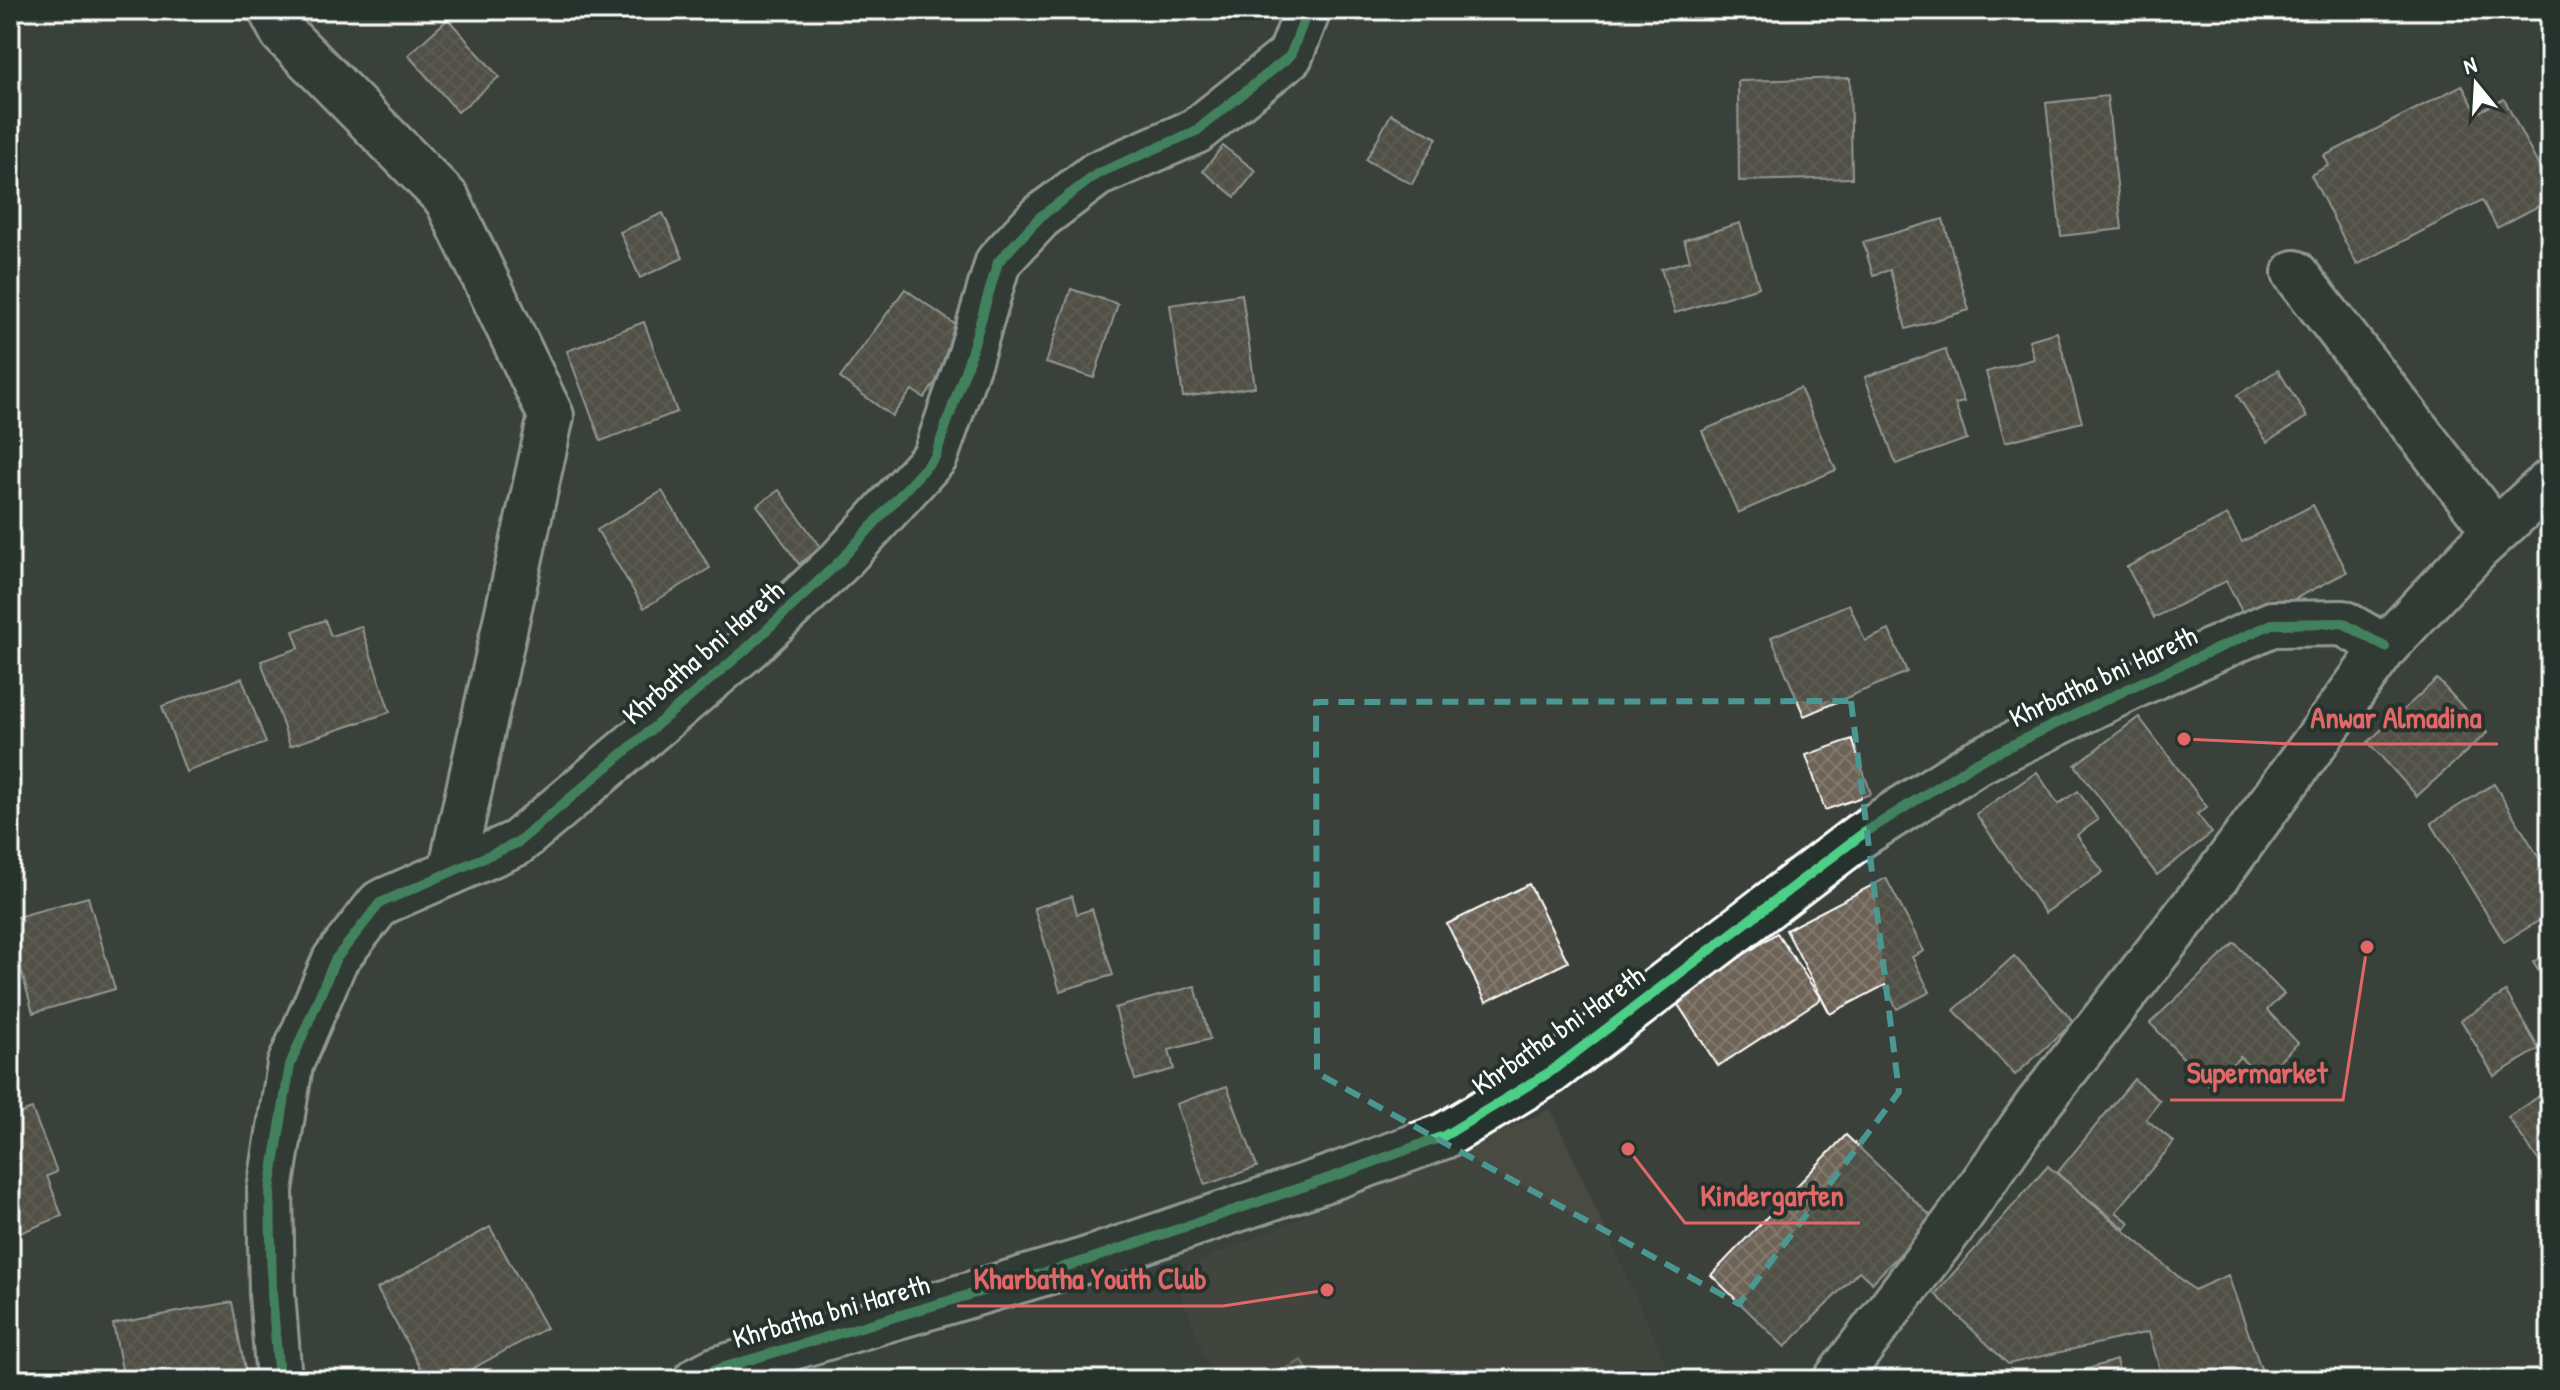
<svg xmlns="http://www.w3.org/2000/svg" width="2560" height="1390" font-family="'Patrick Hand',sans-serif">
<defs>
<pattern id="building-cross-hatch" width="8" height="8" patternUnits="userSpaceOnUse" patternTransform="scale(2)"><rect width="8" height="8" fill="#6d6357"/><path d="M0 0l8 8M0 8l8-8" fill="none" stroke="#837a70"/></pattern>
</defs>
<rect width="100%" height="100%" fill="#3b413a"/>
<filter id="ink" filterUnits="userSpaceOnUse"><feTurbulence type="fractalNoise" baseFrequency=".0125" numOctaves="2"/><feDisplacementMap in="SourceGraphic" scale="16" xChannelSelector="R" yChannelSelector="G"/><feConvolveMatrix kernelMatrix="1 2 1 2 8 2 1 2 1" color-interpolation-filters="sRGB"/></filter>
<g filter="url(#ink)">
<path fill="#4a4b43" d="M 1551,1109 L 1673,1380 L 1213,1380 L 1174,1273 Z"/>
<path fill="#5e6b4c" stroke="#aeb5a6" stroke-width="2" d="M 1302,1360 L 1313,1380 L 1265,1380 Z"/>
<g fill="url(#building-cross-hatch)" stroke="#fff" stroke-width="2">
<path d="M 448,19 L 499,77 L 458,112 L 408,55 Z"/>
<path d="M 1850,78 L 1852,178 L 1739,181 L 1738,81 Z"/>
<path d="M 2462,85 L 2477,113 L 2504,99 L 2550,188 L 2550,200 L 2497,228 L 2482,200 L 2357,265 L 2311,175 L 2329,165 L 2324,156 Z"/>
<path d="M 2107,96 L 2122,229 L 2061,236 L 2046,103 Z"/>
<path d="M 1391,114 L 1437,138 L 1412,184 L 1366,160 Z"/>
<path d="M 1223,146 L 1256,171 L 1235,197 L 1203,171 Z"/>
<path d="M 663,213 L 683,258 L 640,278 L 620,232 Z"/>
<path d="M 1943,219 L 1969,310 L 1906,329 L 1890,270 L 1873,275 L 1863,242 Z"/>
<path d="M 1740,223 L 1759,287 L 1675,313 L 1661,269 L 1690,260 L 1684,240 Z"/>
<path d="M 905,289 L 970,335 L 924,398 L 912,390 L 892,416 L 840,378 Z"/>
<path d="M 1071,289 L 1118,304 L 1094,378 L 1046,363 Z"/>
<path d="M 1242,294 L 1255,387 L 1183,397 L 1170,305 Z"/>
<path d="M 644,322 L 677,412 L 601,441 L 567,351 Z"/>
<path d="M 2057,332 L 2082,422 L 2005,442 L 1986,372 L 2034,359 L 2029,340 Z"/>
<path d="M 1945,349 L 1964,402 L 1955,404 L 1967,439 L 1896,464 L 1865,377 Z"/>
<path d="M 2278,370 L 2307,417 L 2267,442 L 2237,395 Z"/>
<path d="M 1800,388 L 1836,470 L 1738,513 L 1702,431 Z"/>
<path d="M 779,490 L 821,548 L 799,564 L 757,505 Z"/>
<path d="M 662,491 L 710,568 L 644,608 L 597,530 Z"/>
<path d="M 2313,505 L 2347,572 L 2248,623 L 2226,581 L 2154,618 L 2127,567 L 2227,515 L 2242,542 Z"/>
<path d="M 1849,604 L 1865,641 L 1889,630 L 1907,672 L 1804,716 L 1771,637 Z"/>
<path d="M 325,620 L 331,636 L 361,626 L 390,712 L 290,746 L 261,661 L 299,648 L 293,631 Z"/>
<path d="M 242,678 L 266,743 L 186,772 L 162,706 Z"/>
<path d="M 2437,679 L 2487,733 L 2417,796 L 2368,742 Z"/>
<path d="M 2139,717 L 2207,807 L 2197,814 L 2212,833 L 2157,875 L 2075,765 Z"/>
<path d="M 1852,739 L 1871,794 L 1825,810 L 1806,755 Z"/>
<path d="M 2037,772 L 2058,804 L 2078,791 L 2098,820 L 2077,835 L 2103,872 L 2045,913 L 1976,814 Z"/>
<path d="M 2494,784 L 2550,876 L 2550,914 L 2504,942 L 2431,823 Z"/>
<path d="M 1886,878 L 1924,951 L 1912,957 L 1930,992 L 1897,1009 L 1885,985 L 1830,1014 L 1786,930 Z"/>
<path d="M 1529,884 L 1568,962 L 1486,1002 L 1447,924 Z"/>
<path d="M 1072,896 L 1077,914 L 1092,909 L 1113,975 L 1060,991 L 1034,908 Z"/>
<path d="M 88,897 L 115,989 L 33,1013 L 10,929 L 10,919 Z"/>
<path d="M 1777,933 L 1821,999 L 1718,1066 L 1675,1000 Z"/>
<path d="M 2235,943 L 2284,994 L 2267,1010 L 2298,1043 L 2261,1079 L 2240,1057 L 2210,1086 L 2150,1023 Z"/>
<path d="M 2550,952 L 2550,990 L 2533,962 Z"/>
<path d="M 2014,956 L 2074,1022 L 2015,1075 L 1954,1010 Z"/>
<path d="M 1195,986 L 1210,1039 L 1169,1050 L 1174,1069 L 1135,1080 L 1115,1008 Z"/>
<path d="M 2506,992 L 2539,1049 L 2494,1076 L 2461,1020 Z"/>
<path d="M 2134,1079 L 2160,1101 L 2146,1119 L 2174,1142 L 2116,1212 L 2130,1223 L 2125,1229 L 2057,1173 Z"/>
<path d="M 1227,1086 L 1257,1167 L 1205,1185 L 1176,1104 Z"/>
<path d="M 2548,1090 L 2550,1093 L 2550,1177 L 2508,1117 Z"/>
<path d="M 32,1109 L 57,1172 L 47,1176 L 62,1216 L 10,1237 L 10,1117 Z"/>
<path d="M 1846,1135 L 1934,1219 L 1872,1283 L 1859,1271 L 1785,1347 L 1711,1275 Z"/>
<path d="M 2048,1166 L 2194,1290 L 2228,1275 L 2265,1380 L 2163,1380 L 2149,1332 L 2008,1364 L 1935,1294 Z"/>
<path d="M 490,1227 L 546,1328 L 452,1380 L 427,1380 L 377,1289 Z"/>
<path d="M 232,1302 L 247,1380 L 124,1380 L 113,1324 Z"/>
<path d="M 2116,1360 L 2122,1380 L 2077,1380 L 2075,1373 Z"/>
</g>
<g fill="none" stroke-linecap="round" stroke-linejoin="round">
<defs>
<g id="street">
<path d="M 271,10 L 283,33 L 447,199 L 551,416 L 451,872"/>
<path d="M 2295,273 L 2495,531"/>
<path d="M 279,1380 L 272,1294 L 270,1190 L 290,1065 L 335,960 L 380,903 L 517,843 L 744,651 L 839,562 L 935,457 L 970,357 L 998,262 L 1040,217 L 1097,174 L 1196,131 L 1290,56 L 1308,10"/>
<path d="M 696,1380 L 715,1370 L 1084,1261 L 1335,1176 L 1444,1136 L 1550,1072 L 1861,835 L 1975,763 L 2140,683 L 2272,624 L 2343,623 L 2385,647"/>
</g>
<path id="secondary" d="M 1836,1380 L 1957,1220 L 2036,1107 L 2218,875 L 2385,647 L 2479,547 L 2550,482"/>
</defs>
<use href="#street" stroke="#fff" stroke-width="50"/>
<use href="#secondary" stroke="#fff" stroke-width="50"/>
<use href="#street" stroke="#26332d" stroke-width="44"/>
<use href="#secondary" stroke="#26332d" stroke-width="44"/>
<defs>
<g id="cycleway">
<path d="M 279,1380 L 272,1294 L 270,1190 L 290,1065 L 335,960 L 380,903 L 517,843 L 744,651 L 839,562 L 935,457 L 970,357 L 998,262 L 1040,217 L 1097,174 L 1196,131 L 1290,56 L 1308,10"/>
<path d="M 696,1380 L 715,1370 L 1084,1261 L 1335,1176 L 1444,1136 L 1550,1072 L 1861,835 L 1975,763 L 2140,683 L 2272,624 L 2343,623 L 2385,647"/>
</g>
</defs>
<use href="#cycleway" stroke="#26332d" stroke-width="15"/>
<use href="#cycleway" stroke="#4dcf88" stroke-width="10"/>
</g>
</g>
<path d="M0 0H2560V1390H0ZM 1851,701 L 1899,1092 L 1739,1304 L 1317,1073 L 1316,702 Z" fill="#3b413a" fill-opacity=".55" fill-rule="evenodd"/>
<path fill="none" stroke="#4b9892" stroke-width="6" stroke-dasharray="16 10" stroke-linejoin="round" d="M 1851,701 L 1899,1092 L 1739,1304 L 1317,1073 L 1316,702 Z"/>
<g text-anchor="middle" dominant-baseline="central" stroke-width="8" stroke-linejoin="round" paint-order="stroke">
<g font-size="28" fill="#fff" stroke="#26332d">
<text transform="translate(703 652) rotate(-41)">Khrbatha bni Hareth</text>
<text transform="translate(2103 676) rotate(-25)">Khrbatha bni Hareth</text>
<text transform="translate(1558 1030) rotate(-35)">Khrbatha bni Hareth</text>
<text transform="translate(831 1311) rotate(-16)">Khrbatha bni Hareth</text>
</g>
</g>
<path fill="none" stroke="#e26868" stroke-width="3" d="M2184 739L2295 744H2498M2367 947L2343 1100H2170M1628 1149L1685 1223H1860M1327 1290L1223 1306H957"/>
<g fill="#e26868" stroke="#26332d" stroke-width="3">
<circle cx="2184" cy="739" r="8"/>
<circle cx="2367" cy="947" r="8"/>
<circle cx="1628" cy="1149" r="8"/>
<circle cx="1327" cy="1290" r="8"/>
</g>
<g font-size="30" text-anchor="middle" font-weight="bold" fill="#e26868" stroke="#26332d" stroke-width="8" stroke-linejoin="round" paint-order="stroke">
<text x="2396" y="728">Anwar Almadina</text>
<text x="2257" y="1083">Supermarket</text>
<text x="1772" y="1206">Kindergarten</text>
<text x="1090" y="1289">Kharbatha Youth Club</text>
</g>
<rect width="2560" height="1390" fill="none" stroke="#26332d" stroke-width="40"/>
<rect x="20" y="20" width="2520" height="1350" fill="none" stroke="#fff" stroke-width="3" filter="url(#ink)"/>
<g transform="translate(2476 84) rotate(342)" stroke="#26332d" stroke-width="6" paint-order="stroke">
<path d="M0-6L14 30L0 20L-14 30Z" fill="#ffffff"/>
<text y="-12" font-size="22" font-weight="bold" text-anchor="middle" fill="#ffffff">N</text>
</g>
</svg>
